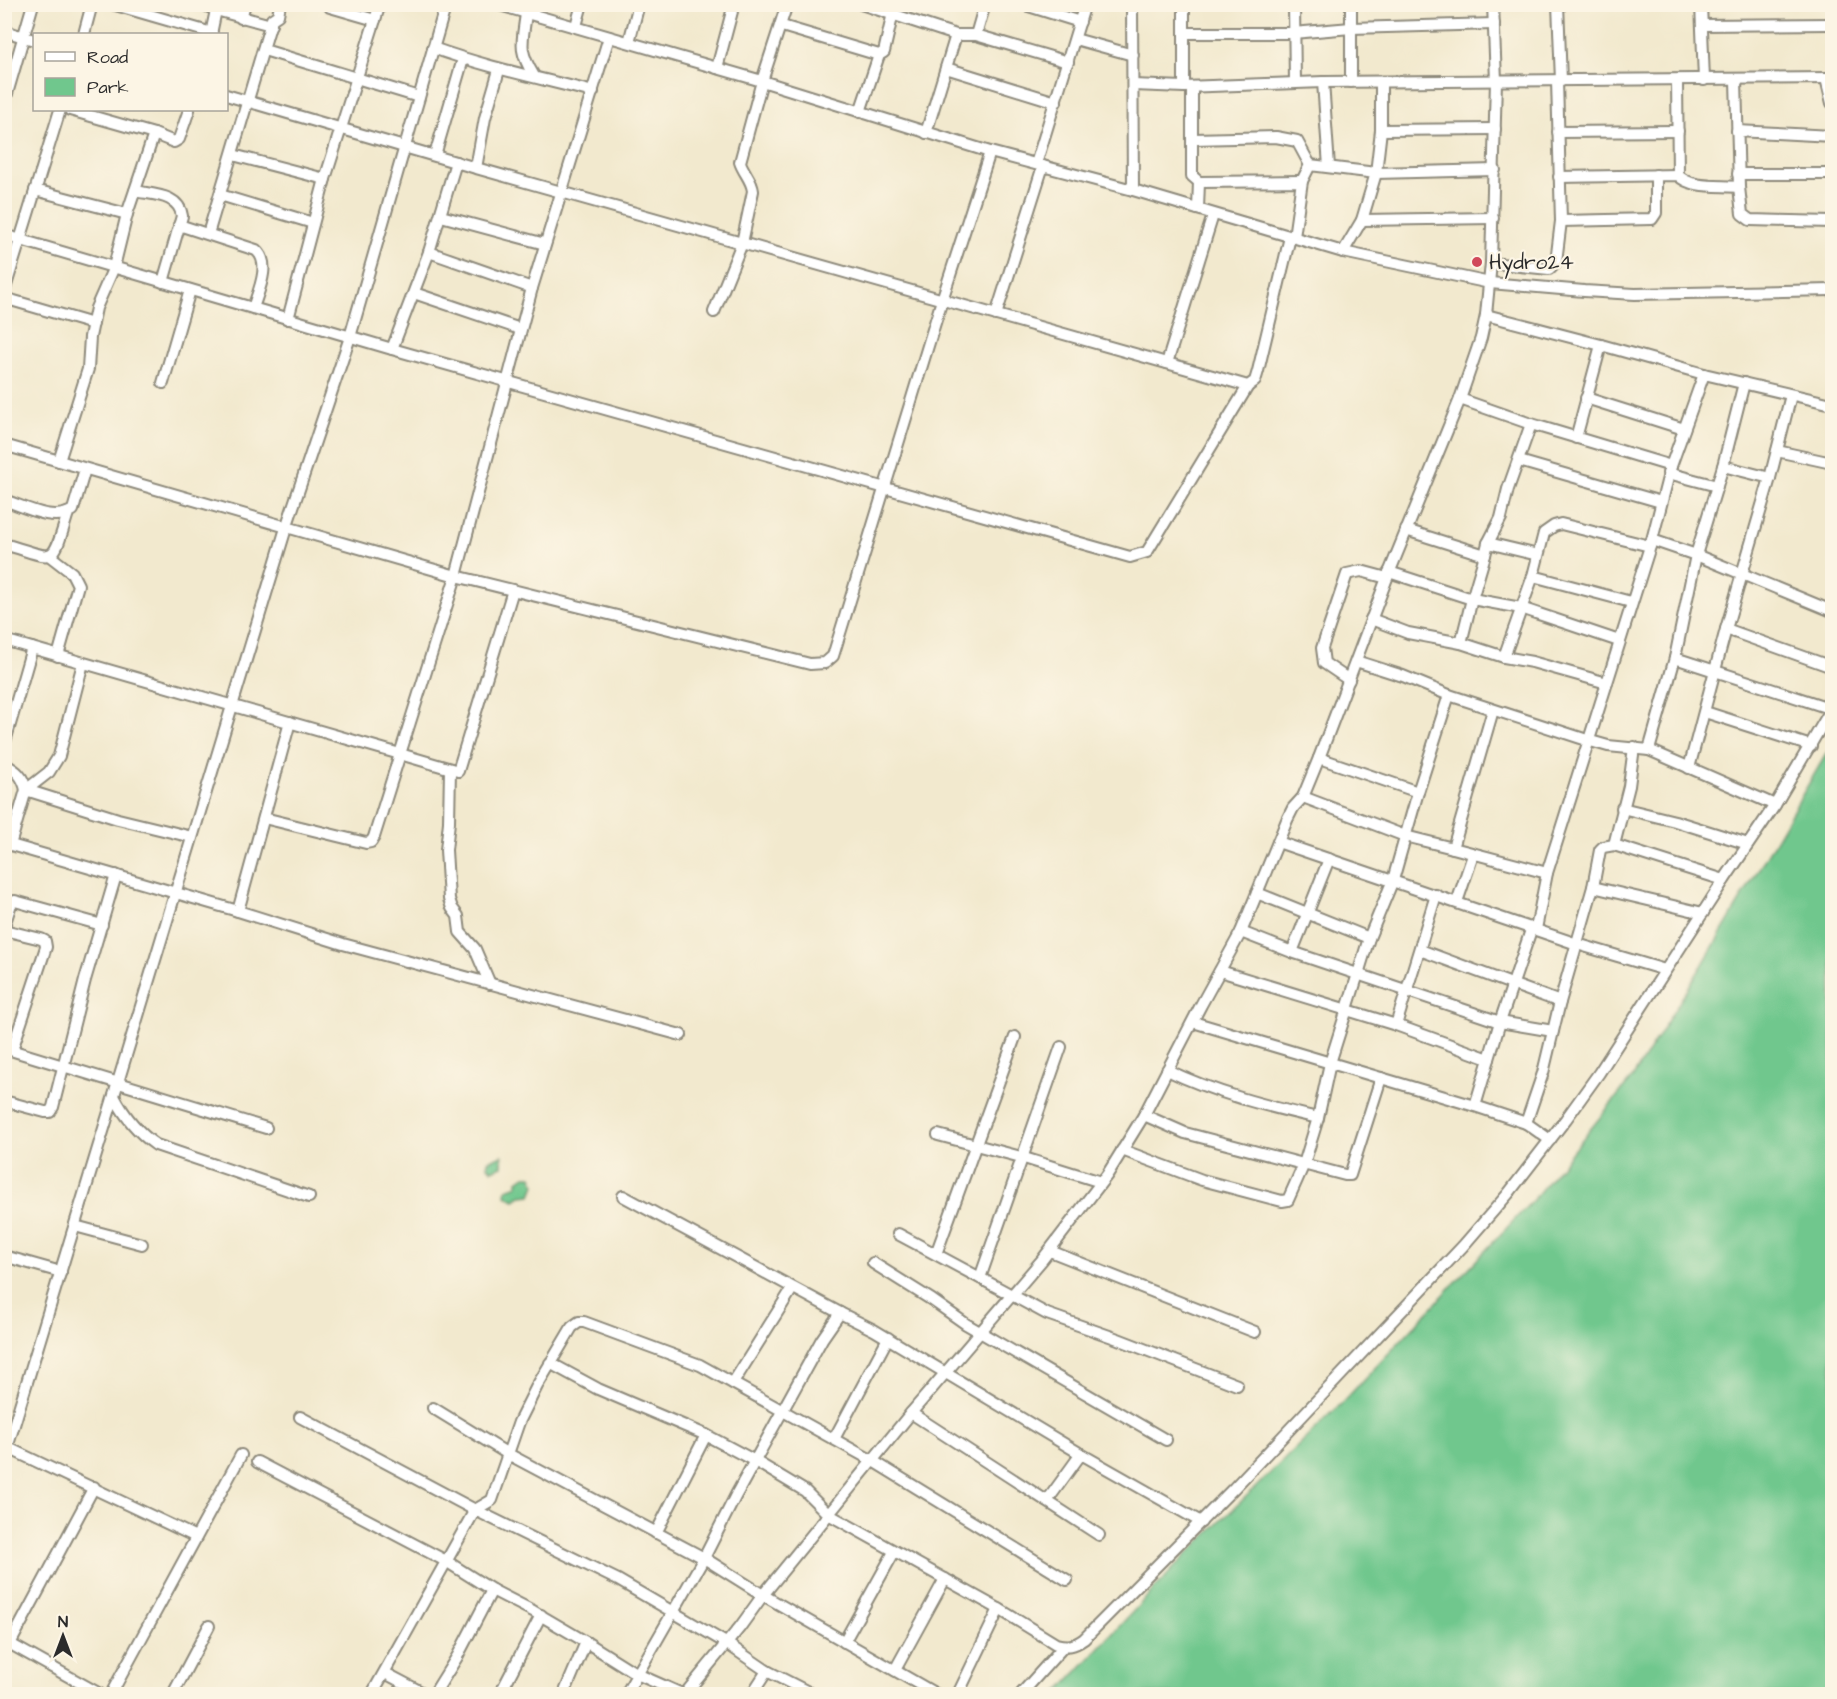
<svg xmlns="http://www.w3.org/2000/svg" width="1837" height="1699" font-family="'Architects Daughter',sans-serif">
<rect width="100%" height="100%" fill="#fcf5e5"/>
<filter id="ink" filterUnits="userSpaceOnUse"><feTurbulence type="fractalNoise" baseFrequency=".0167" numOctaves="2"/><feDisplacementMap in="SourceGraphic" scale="12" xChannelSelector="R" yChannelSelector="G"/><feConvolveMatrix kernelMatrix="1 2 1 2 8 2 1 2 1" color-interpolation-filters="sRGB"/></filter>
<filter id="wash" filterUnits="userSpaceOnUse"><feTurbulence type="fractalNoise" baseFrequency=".008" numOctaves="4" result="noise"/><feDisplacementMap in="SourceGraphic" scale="24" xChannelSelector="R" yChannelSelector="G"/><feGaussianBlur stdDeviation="1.35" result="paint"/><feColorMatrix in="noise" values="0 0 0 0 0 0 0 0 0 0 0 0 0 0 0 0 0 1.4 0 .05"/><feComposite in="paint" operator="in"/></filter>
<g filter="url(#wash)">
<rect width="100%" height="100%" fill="#f2e9ce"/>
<g fill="#70c78d" stroke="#4e795c" stroke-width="1.5">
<path d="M 1832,744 L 1832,1694 L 1056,1694 L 1184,1557 L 1341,1404 L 1532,1201 L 1632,1078 L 1703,964 Z"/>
<path d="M 502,1155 L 502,1166 L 492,1170 L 488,1166 L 488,1161 Z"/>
<path d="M 525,1176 L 532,1176 L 535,1185 L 531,1195 L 521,1196 L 515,1200 L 506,1195 L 507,1189 L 518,1185 L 518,1181 Z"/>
</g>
</g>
<g filter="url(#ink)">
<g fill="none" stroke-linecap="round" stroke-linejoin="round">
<defs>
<g id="minor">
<path d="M 112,4 L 212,33"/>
<path d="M 202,4 L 216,10"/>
<path d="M 496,4 L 762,81 L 990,152 L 1133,190 L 1343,252 L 1490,283 L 1584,291 L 1635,294 L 1832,290"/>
<path d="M 861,4 L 956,35 L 976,35 L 1068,62"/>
<path d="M 1022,4 L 1080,22"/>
<path d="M 1132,4 L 1133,190"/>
<path d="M 1294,4 L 1295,83"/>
<path d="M 1351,4 L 1351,82"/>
<path d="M 1558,4 L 1561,81"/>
<path d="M 1701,4 L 1704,80"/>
<path d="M 330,7 L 375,20"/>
<path d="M 526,14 C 522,43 518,50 534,76"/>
<path d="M 241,18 L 245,4"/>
<path d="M 1702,25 L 1832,24"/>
<path d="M 576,26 L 582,4"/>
<path d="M 782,26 L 879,55 L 884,52 L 895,4"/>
<path d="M 4,31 L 34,40"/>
<path d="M 1184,33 L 1293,33 L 1351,28 L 1494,24"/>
<path d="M 84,34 L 92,4"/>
<path d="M 211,34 L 216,10 L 271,25"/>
<path d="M 976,35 L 985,4"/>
<path d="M 1075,39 L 1133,55"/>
<path d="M 629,42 L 639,4"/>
<path d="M 433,48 C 486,67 539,78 593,92"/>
<path d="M 264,50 L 419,97"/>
<path d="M 717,68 L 734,4"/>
<path d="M 946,68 L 1056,102"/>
<path d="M 1826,78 L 1832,103"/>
<path d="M 1677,80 L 1678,175"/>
<path d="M 1736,80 L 1739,187 L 1742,214 L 1750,220 L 1832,222"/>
<path d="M 1323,82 L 1329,167"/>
<path d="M 1381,83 L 1381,130 L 1495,129"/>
<path d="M 1133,85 L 1184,87 L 1323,82 L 1832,78"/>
<path d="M 1184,87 L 1184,4"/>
<path d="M 1192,87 L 1192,176 L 1199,182 L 1302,181 L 1294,237"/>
<path d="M 226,95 L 476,168 L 1248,386 L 1255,381 L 1258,371 L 1290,237"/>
<path d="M 4,104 L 33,4"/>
<path d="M 70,110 L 154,134 L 174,142 L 179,139 L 189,110"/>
<path d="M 860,112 L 879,55"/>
<path d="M 1737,131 L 1832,136"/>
<path d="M 1558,132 L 1678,131"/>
<path d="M 926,133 L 956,35"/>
<path d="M 1193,139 L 1276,137 L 1297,141 L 1310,165 L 1302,181"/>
<path d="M 233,155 L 325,179"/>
<path d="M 435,155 L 463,59"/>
<path d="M 1036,164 L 1085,4"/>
<path d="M 1310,165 L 1376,173 L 1495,170"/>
<path d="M 476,168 L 485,118 L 499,70"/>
<path d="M 1738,174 L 1832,174"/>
<path d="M 1559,177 L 1678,175 C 1690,189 1721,185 1739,187"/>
<path d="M 35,190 L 127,214"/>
<path d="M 135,191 C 153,195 179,194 182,216 L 163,282"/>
<path d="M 220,195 L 313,223"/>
<path d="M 1198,209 L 1199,182"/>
<path d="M 441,216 L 545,244"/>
<path d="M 1362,220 L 1493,218"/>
<path d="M 1561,221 L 1652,219 L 1656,213 L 1656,175"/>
<path d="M 179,225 L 256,250 C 272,263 258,292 253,308"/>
<path d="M 208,234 L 272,19 L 278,15 L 280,4"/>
<path d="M 4,235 L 392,349 L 1130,557 L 1147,552 L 1248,386"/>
<path d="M 429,252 L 532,288"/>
<path d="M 1343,252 L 1362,220 L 1376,173 L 1381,130"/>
<path d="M 1491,263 L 1549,269 L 1556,262 L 1561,221 L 1557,81"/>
<path d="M 4,292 L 60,110"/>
<path d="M 414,293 L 520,329"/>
<path d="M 4,298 L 93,324"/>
<path d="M 714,312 L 742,243 L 753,191 C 752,180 743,172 740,162 L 762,81 L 787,4"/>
<path d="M 996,315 L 1043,166"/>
<path d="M 1486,315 L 1601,345"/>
<path d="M 288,319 L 325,179 L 380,4"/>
<path d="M 392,349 L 429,252 L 456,162"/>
<path d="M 1167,363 L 1213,215"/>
<path d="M 163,383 L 190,290"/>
<path d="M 1586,398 L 1684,429"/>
<path d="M 1460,399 L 1531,424 L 1671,466 L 1652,540"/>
<path d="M 1576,438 L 1601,345 L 1704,374"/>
<path d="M 4,445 L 456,576 L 810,664 L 825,663 L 833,656 L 942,300 L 990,152"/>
<path d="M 1777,451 L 1832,463"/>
<path d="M 59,461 L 88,369 L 90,337 L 96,308 L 114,267 L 127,214 L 154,134"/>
<path d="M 1519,461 L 1661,502"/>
<path d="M 1671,466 L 1704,374 L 1832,404"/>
<path d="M 1723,466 L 1770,478 L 1726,629 L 1832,667"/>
<path d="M 1668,473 L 1717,486"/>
<path d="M 1770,478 L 1791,395"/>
<path d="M 4,500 C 25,507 54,523 73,510 L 85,469"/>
<path d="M 1406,530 L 1485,555 L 1488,543 L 1501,518 L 1508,489 L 1531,424"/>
<path d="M 1488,543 L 1538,555"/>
<path d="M 4,544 C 57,559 51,568 68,513"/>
<path d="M 50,556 L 72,573 L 78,585 L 58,656"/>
<path d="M 1389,572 L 1472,599 L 1485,555"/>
<path d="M 1533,576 L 1631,602"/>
<path d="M 1371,619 L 1408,633 L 1461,643 L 1504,657 L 1532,662 L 1607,683"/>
<path d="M 4,640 L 400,754 L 456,576 L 532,288 L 609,37"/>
<path d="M 1461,643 L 1472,599 L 1521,608 L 1619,641"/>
<path d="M 1504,657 L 1533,576 L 1544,533 L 1554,526 L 1561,524 L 1650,546"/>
<path d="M 1675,658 L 1832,709"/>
<path d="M 1356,661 L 1403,676 L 1449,695 L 1587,740 L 1608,746 L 1649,750 L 1775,805"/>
<path d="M 1349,680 L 1324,663 L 1322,648 L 1347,574 L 1361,571 L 1387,578"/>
<path d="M 1493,710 L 1453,848 L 1547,873"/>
<path d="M 1705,712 L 1811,746"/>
<path d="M 4,745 L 32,648"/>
<path d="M 1649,750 L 1675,658 L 1696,555 L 1723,466 L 1744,383"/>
<path d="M 1319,758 L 1418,792"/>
<path d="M 4,764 C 17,771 23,776 26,790 L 118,819 L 192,837"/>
<path d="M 1689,768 L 1726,629"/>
<path d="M 450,769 L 449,822 L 446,850 L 449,899 L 452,908 L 458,916 L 460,932 L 475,949 L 490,984"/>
<path d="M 1303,797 L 1405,836 L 1453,848"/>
<path d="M 1622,808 L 1675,821 L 1748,844"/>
<path d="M 264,818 L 366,843 L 371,842 L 374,837 L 400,754 L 458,771 L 513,590"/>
<path d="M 1278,842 L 1577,944 L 1665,970"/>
<path d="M 4,843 L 238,911 L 343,944 L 681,1035"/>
<path d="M 10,845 L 26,790 L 49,772 L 59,756 L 83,663"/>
<path d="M 1614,845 L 1629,786 L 1634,747"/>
<path d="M 1593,887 L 1703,913"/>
<path d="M 1257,893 L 1369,938"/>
<path d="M 1457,902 L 1473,855"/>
<path d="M 238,911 L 290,722"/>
<path d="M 4,926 L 11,904 L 15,901 L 102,925"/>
<path d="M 1536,929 L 1547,873 L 1652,540 L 1696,555 L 1832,611"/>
<path d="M 4,930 L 41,939 L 45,941 L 46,947 L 12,1050"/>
<path d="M 1241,932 L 1292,952 L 1500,1022 L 1553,1031"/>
<path d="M 1420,950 L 1560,1002"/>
<path d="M 1292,952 L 1329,859"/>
<path d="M 1220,971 L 1396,1025 L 1436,895"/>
<path d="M 1193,1022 L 1475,1106 L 1526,1123 L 1543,1073 L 1560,1002 L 1593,887 L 1600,850 L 1603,847 L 1614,845 L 1724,880"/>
<path d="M 1396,1025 L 1489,1059"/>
<path d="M 4,1048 L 266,1128"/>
<path d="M 1167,1070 C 1215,1093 1266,1106 1318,1118"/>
<path d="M 114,1096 C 125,1117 137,1132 156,1145 L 309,1197"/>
<path d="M 4,1101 L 45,1112 L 50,1112 L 53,1107 L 85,980 L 116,875"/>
<path d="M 1475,1106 L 1500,1022 L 1532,927"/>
<path d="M 1144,1115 L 1185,1133 L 1345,1175 L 1350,1175 L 1381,1078"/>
<path d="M 1526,1123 L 1550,1140"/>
<path d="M 938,1135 L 1021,1157 L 1101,1182"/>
<path d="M 1122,1150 L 1202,1180 L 1282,1201 L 1288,1200 L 1304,1164 L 1318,1118 L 1330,1063 L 1358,974 L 1369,938 L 1393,880 L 1418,792 L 1449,695"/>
<path d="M 623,1196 L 840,1313"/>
<path d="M 75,1226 L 142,1244"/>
<path d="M 898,1234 L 1047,1314 L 1118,1339 L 1237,1385"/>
<path d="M 1050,1251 L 1255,1332"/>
<path d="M 936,1254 L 1015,1037"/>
<path d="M 4,1256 L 61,1272"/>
<path d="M 873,1263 L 932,1300 L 966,1324 L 1166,1440"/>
<path d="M 980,1278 L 1061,1047"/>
<path d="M 550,1363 L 598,1389 L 706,1435 L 755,1461 L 805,1491 L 828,1514 L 999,1609 L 1056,1644 C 1068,1647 1074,1646 1084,1639 L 1234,1488 L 1463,1246 L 1508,1194 L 1566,1119 L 1599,1073 L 1724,880 L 1775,805 L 1832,708"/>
<path d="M 733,1383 L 792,1289"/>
<path d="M 433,1408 L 508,1454 L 704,1558 L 763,1595 L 936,1694"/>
<path d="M 911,1413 L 1099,1535"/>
<path d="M 300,1417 L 475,1510 L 492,1500 L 519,1422 L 537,1386 L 572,1327 L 579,1322 L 584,1322 L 700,1365 L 873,1461 L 1067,1580"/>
<path d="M 834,1439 L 888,1338"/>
<path d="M 4,1446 L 196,1537"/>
<path d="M 4,1458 L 286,528 L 350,337 L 446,4"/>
<path d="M 257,1462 L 446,1561 L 492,1590 L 533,1611 L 586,1642 L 637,1674 L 682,1694"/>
<path d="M 1047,1501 L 1081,1454"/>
<path d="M 656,1533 L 706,1435"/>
<path d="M 5,1641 L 100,1694"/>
<path d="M 844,1642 L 894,1552"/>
<path d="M 10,1644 L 94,1487"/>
<path d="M 895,1670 L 945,1579"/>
<path d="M 385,1673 L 425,1694"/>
<path d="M 111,1694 L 241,1455"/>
<path d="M 173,1694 L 209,1626"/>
<path d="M 372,1694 L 475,1510 L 618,1580 L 726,1643 L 767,1671 L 812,1694"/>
<path d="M 434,1694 L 457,1657 L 492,1590"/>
<path d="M 500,1694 L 541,1615"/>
<path d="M 564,1694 L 586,1642"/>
<path d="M 626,1694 L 704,1558 L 736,1495 L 822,1339 L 840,1313 L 874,1330 L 1081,1454 L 1201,1522"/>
<path d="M 685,1694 L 740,1627 L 763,1595 L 911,1413 L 1042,1260 L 1107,1175 L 1144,1115 L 1201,1005 L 1241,932 L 1287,820 L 1293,808 L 1303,797 L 1319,758 L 1387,578 L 1460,399 L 1481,338 L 1486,315 L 1491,263 L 1496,81 L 1493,4"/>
<path d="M 752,1694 L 767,1671"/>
<path d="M 958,1694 L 999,1609"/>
<path d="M 1021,1694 L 1064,1646"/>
</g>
</defs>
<use href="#minor" stroke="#8e8a7c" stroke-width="14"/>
<use href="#minor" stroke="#fff" stroke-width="10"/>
</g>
</g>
<circle fill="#d1495b" stroke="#fcf5e5" stroke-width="2" cx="1477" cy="262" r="6"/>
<g text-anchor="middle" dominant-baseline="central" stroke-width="4.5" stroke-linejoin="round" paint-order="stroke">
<g font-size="21" fill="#2b2b2b" stroke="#fcf5e5" text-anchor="start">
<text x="1489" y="262">Hydro24</text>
</g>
</g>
<rect width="1837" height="1699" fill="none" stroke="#fcf5e5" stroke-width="24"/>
<rect x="33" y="33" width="195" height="78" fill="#fcf5e5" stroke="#a8a49b" stroke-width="1.5"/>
<rect x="45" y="52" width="30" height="9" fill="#ffffff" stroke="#a8a49b" stroke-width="1.5"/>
<text x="87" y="63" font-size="18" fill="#2b2b2b">Road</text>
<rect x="45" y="78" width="30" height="18" fill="#70c78d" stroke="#a8a49b" stroke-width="1.5"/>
<text x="87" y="93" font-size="18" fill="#2b2b2b">Park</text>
<g transform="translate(63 1636)" stroke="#fcf5e5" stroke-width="4.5" paint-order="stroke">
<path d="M0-4.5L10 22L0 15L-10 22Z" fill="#2b2b2b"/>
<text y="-9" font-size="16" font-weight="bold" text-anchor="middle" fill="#2b2b2b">N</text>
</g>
</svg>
